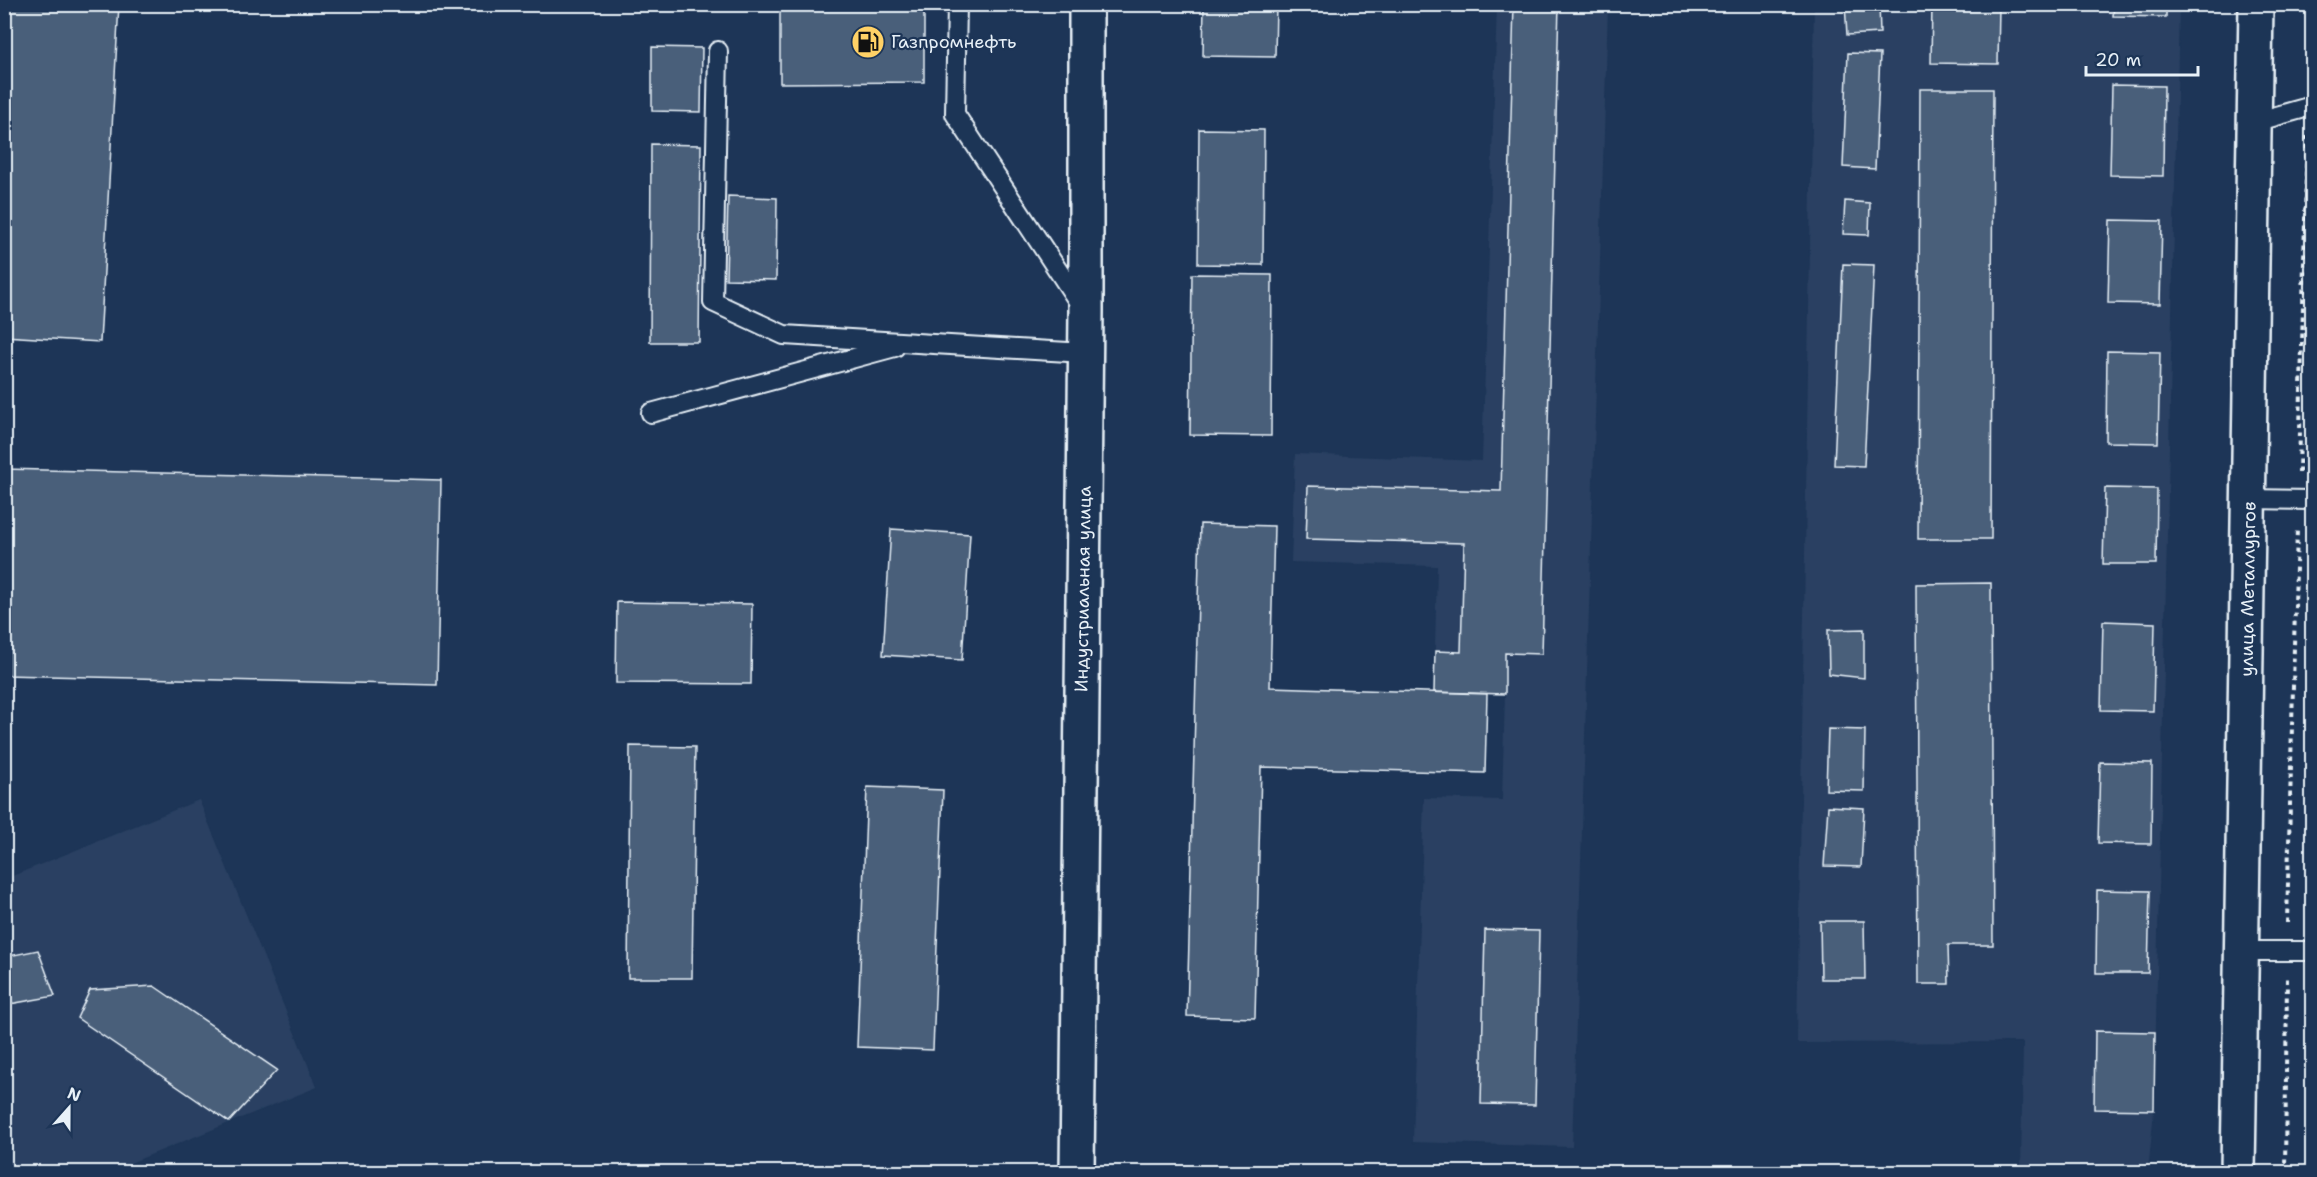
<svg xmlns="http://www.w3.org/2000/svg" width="2317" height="1177" font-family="'Shantell Sans',sans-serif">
<rect width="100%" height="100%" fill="#1d3557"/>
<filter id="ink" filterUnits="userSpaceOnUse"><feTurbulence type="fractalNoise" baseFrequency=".0167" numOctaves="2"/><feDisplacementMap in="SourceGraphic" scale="12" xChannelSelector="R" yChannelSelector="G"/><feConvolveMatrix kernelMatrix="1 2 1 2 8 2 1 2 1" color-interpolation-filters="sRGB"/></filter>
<g filter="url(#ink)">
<g fill="#2a4162">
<path d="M 1497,5 L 1608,5 L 1572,1147 L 1413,1142 L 1424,798 L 1502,800 L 1505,695 L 1434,692 L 1437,566 L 1291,562 L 1295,454 L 1482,461 Z"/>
<path d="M 1814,5 L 2179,5 L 2154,1110 L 2148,1172 L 2021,1172 L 2023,1042 L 1797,1043 Z"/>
<path d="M 199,800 L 317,1087 L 108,1172 L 5,1172 L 5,879 Z"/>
</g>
<g fill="#495e7a" stroke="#e8f1f8" stroke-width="1.5">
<path d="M 4,4 L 119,4 L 100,342 L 4,336 Z"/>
<path d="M 780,4 L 924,4 L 924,82 L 780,83 Z"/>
<path d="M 1204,4 L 1276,4 L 1275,57 L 1203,56 Z"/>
<path d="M 1514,4 L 1559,4 L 1542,654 L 1505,653 L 1505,694 L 1434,692 L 1435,651 L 1461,652 L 1464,543 L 1306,539 L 1308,486 L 1501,491 Z"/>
<path d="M 1845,4 L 1879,4 L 1880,33 L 1847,35 Z"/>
<path d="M 1932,4 L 1999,4 L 1998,64 L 1931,63 Z"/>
<path d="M 2114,4 L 2166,4 L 2166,17 L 2113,16 Z"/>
<path d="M 652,47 L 702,48 L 701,112 L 652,111 Z"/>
<path d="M 1848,53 L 1880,54 L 1875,169 L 1843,167 Z"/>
<path d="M 2112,85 L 2164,86 L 2163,176 L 2110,175 Z"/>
<path d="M 1920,89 L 1993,89 L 1991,539 L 1918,539 Z"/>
<path d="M 1199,129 L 1264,130 L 1263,265 L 1198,264 Z"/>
<path d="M 651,144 L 701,145 L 699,342 L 650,342 Z"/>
<path d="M 728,196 L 777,198 L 776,280 L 726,279 Z"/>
<path d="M 1845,201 L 1870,203 L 1869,235 L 1843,234 Z"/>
<path d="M 2110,220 L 2162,221 L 2160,304 L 2108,303 Z"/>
<path d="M 1843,264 L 1874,265 L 1864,466 L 1834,465 Z"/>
<path d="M 1192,274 L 1272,275 L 1271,436 L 1190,435 Z"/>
<path d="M 2107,351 L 2160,352 L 2158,443 L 2106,442 Z"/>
<path d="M 4,469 L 441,480 L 437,685 L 4,675 Z"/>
<path d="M 2105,488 L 2157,489 L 2156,564 L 2103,564 Z"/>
<path d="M 1200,524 L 1274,526 L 1270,687 L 1487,694 L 1485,773 L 1261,767 L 1255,1018 L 1187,1016 Z"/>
<path d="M 891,529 L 970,534 L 962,660 L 883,655 Z"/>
<path d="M 1991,583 L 1993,945 L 1948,945 L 1949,984 L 1918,984 L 1916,584 Z"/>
<path d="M 617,602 L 752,604 L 751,684 L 616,683 Z"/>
<path d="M 2103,621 L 2155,623 L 2153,711 L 2101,710 Z"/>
<path d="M 1864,629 L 1864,678 L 1829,674 L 1828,630 Z"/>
<path d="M 1828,729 L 1865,730 L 1864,791 L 1826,790 Z"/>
<path d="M 630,746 L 695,747 L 692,978 L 628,978 Z"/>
<path d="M 2100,762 L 2152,763 L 2151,844 L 2098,843 Z"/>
<path d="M 867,787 L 943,790 L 933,1050 L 857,1047 Z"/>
<path d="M 1828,806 L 1864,808 L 1861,867 L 1824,866 Z"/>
<path d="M 2097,890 L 2150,891 L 2148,973 L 2096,973 Z"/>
<path d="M 1820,921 L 1864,921 L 1865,979 L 1821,979 Z"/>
<path d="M 1485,930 L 1539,931 L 1535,1105 L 1481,1104 Z"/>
<path d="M 38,950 L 55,996 L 4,1005 L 4,957 Z"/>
<path d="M 154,986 L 277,1070 L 229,1122 L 77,1018 L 90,990 Z"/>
<path d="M 2095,1031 L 2155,1032 L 2154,1110 L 2094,1109 Z"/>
<path d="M 2092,1169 L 2145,1170 L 2145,1172 L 2092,1172 Z"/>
</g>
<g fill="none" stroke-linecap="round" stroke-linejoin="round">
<defs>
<g id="lane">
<path d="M 957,4 L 955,114 L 1082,307"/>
<path d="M 718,51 L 713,302 L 784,335 L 1085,353"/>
<path d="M 2255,122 L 2312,106"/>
<path d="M 651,413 L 895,347"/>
<path d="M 2249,499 L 2312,500"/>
<path d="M 2242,951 L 2312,951"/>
</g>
<g id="secondary">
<path d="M 1077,1172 L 1086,312 L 1086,4"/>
<path d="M 2238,1172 L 2256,4"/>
</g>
</defs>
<use href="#lane" stroke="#e8f1f8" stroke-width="22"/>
<use href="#secondary" stroke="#e8f1f8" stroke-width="38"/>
<g stroke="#e8f1f8" stroke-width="4" stroke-dasharray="4.5 4.5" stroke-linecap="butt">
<path d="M 2308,80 L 2309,4"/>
<path d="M 2299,473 L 2307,136"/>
<path d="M 2287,923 L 2297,528"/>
<path d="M 1145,1169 L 1146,1172"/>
<path d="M 2285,1172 L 2287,978"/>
</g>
<use href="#lane" stroke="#1d3557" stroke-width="18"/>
<use href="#secondary" stroke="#1d3557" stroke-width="33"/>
</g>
</g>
<defs>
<symbol id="fuel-disc" viewBox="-11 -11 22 22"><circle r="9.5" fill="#ffd166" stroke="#1d3557"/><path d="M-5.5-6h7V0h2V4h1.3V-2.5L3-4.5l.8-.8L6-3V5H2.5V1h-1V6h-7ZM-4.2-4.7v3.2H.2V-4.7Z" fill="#111"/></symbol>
</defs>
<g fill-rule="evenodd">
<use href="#fuel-disc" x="849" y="23" width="38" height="38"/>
</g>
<g text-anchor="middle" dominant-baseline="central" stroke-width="4.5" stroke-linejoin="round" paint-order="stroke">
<g font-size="18" fill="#e8f1f8" stroke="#1d3557" text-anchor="start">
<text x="891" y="42">Газпромнефть</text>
</g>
<g font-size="18" fill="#e8f1f8" stroke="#1d3557">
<text transform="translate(1083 589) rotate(-89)">Индустриальная улица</text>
<text transform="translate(2248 589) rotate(-89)">улица Металлургов</text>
</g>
</g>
<rect width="2317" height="1177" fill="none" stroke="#1d3557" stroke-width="24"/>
<rect x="12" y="12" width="2293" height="1153" fill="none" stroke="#e8f1f8" stroke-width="2" filter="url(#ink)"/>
<g transform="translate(69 1108) rotate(21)" stroke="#1d3557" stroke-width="4.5" paint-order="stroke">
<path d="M0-4.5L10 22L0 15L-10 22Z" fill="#e8f1f8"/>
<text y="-9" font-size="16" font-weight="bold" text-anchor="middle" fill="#e8f1f8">N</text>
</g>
<path d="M2086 66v9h112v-9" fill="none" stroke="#e8f1f8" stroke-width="3"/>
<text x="2095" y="66" font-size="18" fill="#e8f1f8" stroke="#1d3557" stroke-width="4.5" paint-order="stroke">20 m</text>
</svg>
